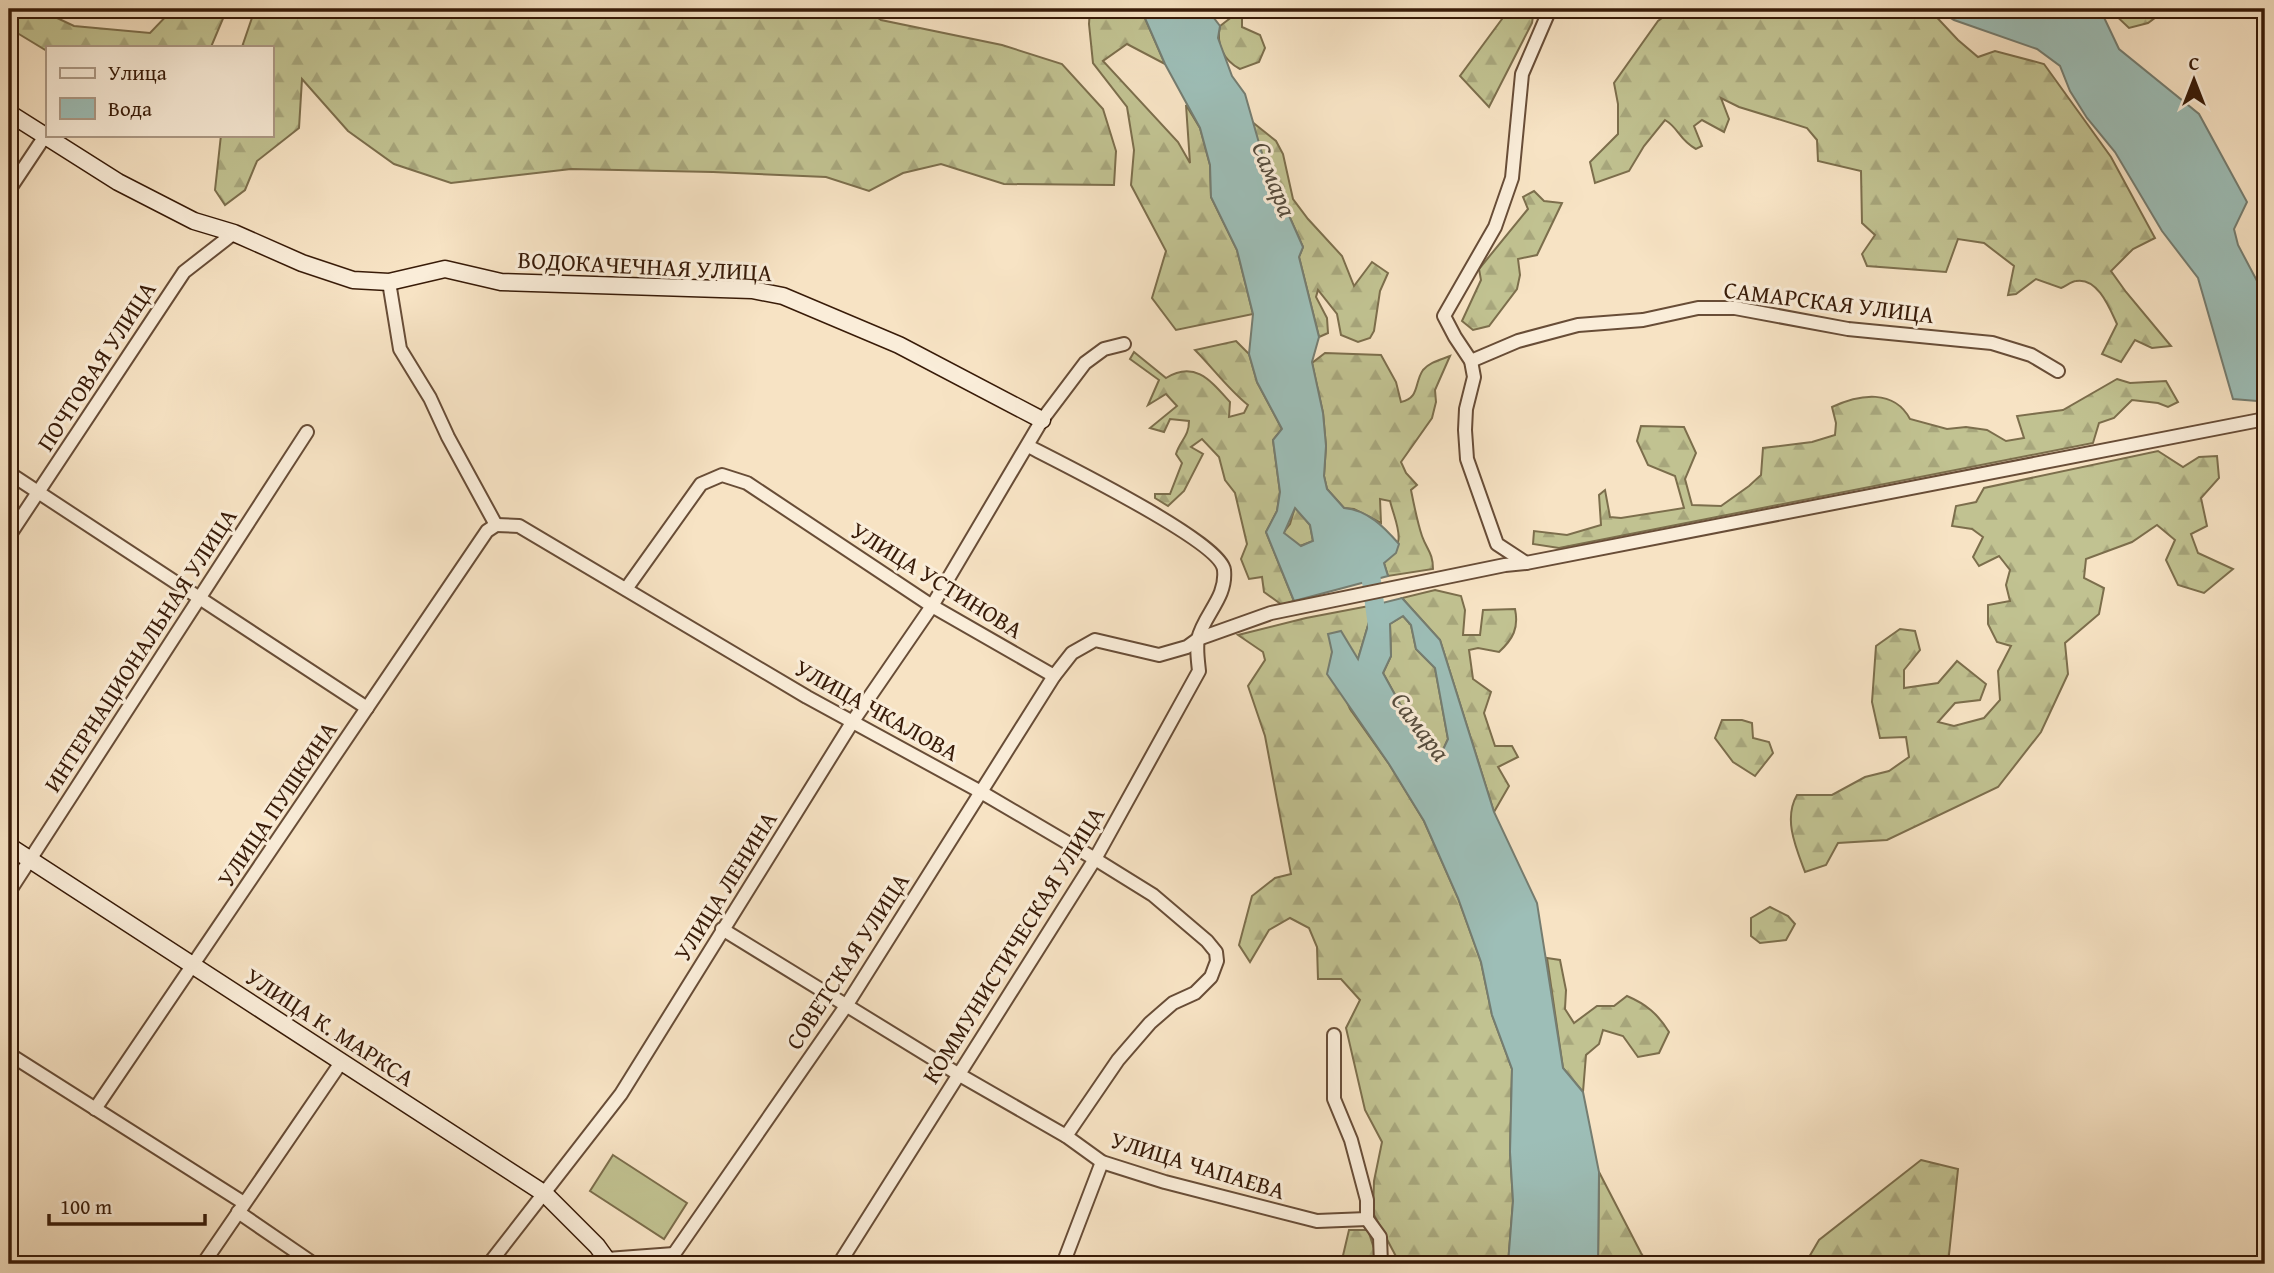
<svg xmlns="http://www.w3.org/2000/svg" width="2274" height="1273" viewBox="0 0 2274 1273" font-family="'Gentium Book Plus',serif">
  <defs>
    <pattern id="forest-firs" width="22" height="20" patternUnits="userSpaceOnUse" patternTransform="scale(1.75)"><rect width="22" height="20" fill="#c1c291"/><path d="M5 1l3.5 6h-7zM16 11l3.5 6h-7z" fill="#a7a67c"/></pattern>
  </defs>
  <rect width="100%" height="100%" fill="#f7e3c4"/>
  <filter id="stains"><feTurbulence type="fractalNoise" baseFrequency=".00286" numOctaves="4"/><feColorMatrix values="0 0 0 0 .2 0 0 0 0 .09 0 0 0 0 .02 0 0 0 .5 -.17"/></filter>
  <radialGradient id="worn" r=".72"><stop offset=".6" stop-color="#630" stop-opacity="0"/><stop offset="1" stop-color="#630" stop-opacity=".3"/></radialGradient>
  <g fill="url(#forest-firs)" stroke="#7c6e4c" stroke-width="2">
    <polygon points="9,9 38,9 74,26 150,33 173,9 227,9 211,47 47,47 47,51 9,28"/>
    <polygon points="255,9 866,9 881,20 1002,45 1062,64 1103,109 1116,151 1114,185 1004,184 941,164 903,173 869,191 826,177 713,172 571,169 451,183 394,164 348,131 302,79 299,128 257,161 245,190 225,205 215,190 221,135 271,135 271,47 242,47"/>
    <polygon points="1090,9 1141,9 1165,64 1127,44 1103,61 1178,142 1190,163 1186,105 1200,128 1210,165 1211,197 1237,250 1253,314 1176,330 1152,298 1166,251 1131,185 1134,150 1127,107 1093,63 1089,24"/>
    <polygon points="1502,9 1534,9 1532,23 1489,107 1460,76 1502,19"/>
    <path d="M 1674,9 L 1929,9 L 1958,40 L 1978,57 L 1995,51 L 2044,64 L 2111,157 L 2155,238 L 2133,249 L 2111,271 L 2126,292 L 2171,346 L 2152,348 L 2135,340 L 2121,362 L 2102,354 L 2117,324 C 2110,309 2098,277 2076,281 C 2072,281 2066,286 2061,288 L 2036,279 L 2016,294 L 2008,295 L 2014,266 L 1984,243 L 1958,239 L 1946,272 L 1867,266 L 1862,254 L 1875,235 L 1862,223 L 1861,171 L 1818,161 L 1817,140 L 1807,128 L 1739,107 L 1721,98 L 1729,119 L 1724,132 L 1702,120 L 1694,126 L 1702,146 L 1696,149 C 1679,140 1679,128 1665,120 L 1644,146 L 1629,171 L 1595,183 L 1590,162 L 1618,134 L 1618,104 L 1614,83 L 1658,21 Z"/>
    <polygon points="2109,9 2167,9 2148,23 2129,28"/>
    <path d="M 1233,16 L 1242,18 L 1242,27 L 1260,35 L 1265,48 L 1259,62 L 1240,69 C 1223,60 1216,44 1220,26 Z"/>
    <polygon points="1251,121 1276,141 1283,154 1293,199 1308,219 1342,256 1354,286 1372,262 1388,273 1380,291 1374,331 1370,338 1358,342 1341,335 1337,314 1318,290 1316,297 1327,318 1328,333 1319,337 1299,257 1303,247 1263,157"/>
    <polygon points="1534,191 1544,201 1562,203 1537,255 1518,259 1520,275 1517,289 1489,326 1473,330 1462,321 1481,280 1479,269 1528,209 1523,197"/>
    <path d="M 1236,341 L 1249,354 L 1257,382 L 1282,429 L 1273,440 L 1280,492 L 1277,511 L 1266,532 L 1294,601 L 1282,605 L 1264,592 L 1262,577 L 1249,579 L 1241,559 L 1247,544 L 1235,493 L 1225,480 L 1219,457 L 1202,439 L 1191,447 L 1203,454 L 1184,491 L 1168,506 L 1155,498 L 1155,494 L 1170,494 L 1182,463 L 1176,454 C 1180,440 1189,437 1189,421 L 1170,419 L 1164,432 L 1150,428 L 1177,406 L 1166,394 L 1148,405 L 1159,380 L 1130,359 L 1134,352 L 1166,378 C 1195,360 1211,381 1230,402 L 1229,417 L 1244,413 L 1248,405 C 1228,389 1213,368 1195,350 Z"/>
    <path d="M 1325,353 L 1381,355 L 1396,382 L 1401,402 C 1420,398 1414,383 1423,370 C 1430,362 1440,360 1450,356 L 1435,390 L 1436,402 L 1432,418 L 1401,462 L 1406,473 L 1417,485 L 1411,490 C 1414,505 1417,521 1422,536 C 1427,550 1433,553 1433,569 L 1388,576 L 1384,563 C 1408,542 1397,528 1390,501 L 1380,499 L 1381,523 L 1354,509 L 1344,508 L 1327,489 L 1324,476 L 1326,446 L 1323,413 L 1312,363 Z"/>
    <path d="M 2117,379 L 2130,383 L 2166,381 L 2178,402 L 2168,407 L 2158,403 L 2132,400 L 2114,418 L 2099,423 L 2093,443 L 1559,548 L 1533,544 L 1534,531 L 1567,535 L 1601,525 L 1599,495 L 1605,490 L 1610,517 L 1621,518 L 1684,508 L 1675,476 L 1648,465 L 1637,441 L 1641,426 L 1684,427 L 1696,453 L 1685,479 L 1692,505 L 1721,506 L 1749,486 L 1761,475 L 1763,448 L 1812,442 L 1835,435 L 1836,423 L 1832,407 C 1860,394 1894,389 1910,419 L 1947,429 L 1966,427 L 1987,430 L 2006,441 L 2024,438 L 2017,416 L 2063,410 Z"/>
    <path d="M 2158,451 L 2183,467 L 2199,457 L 2217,456 L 2219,478 L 2201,498 L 2207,526 L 2191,534 L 2198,553 L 2233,569 L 2204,593 L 2178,585 L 2166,560 L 2175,540 L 2157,525 L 2132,542 L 2086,559 L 2084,578 L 2104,588 L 2099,614 L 2065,643 L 2068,674 L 2041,732 L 1998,787 L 1887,840 L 1838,843 L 1826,865 L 1805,872 C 1796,848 1783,819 1797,795 L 1832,795 L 1865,777 L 1889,771 L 1909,757 L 1906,737 L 1880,738 L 1872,702 L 1876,646 L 1900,629 L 1915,631 L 1920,650 L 1904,670 L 1904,688 L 1938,683 L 1957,661 L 1986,684 L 1980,700 L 1955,703 L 1938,722 L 1954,726 L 1984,718 L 2000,700 L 1998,671 L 2011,646 L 1997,642 L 1988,624 L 1988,605 L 2010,601 L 2006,585 L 2010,570 L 1999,556 L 1979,566 L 1973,557 L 1983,537 L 1972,529 L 1952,526 L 1956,506 L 1976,502 L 1984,488 Z"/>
    <polygon points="1295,507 1310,525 1313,541 1300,546 1283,533 1290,524"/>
    <path d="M 1435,590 L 1461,596 L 1465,610 L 1463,635 L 1480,635 L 1483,610 L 1515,609 C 1519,628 1513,639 1499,652 L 1478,648 L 1469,650 L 1473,679 L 1491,692 L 1484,713 L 1495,746 L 1512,746 L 1518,757 L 1498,767 L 1509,786 L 1494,812 L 1440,640 L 1402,598 Z"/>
    <polygon points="1374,605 1358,659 1332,652 1331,665 1350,709 1389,764 1424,821 1458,898 1481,962 1492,1015 1512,1069 1510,1152 1513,1201 1508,1264 1400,1264 1373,1213 1374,1181 1382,1142 1365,1110 1346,1028 1360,1000 1341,979 1318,979 1317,947 1309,928 1290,918 1269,930 1250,962 1239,945 1252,896 1275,878 1291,874 1265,736 1248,686 1265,660 1263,652 1238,635 1306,618"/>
    <polygon points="1403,616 1411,625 1416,649 1435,668 1448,739 1442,752 1416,733 1383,673 1391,656 1390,624"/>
    <polygon points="1722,720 1742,720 1752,723 1753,738 1769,742 1773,753 1755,776 1733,762 1715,738"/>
    <polygon points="1770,907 1788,916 1795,924 1786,940 1760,943 1751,936 1751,918"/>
    <path d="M 1547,958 L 1560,960 L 1566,990 L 1565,1009 L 1574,1023 L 1597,1006 L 1614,1006 L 1627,996 C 1646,1004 1658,1014 1669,1032 L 1659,1053 L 1638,1057 L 1623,1036 L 1603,1030 L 1599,1044 L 1586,1055 L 1583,1092 L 1563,1068 Z"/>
    <polygon points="1921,1160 1958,1169 1948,1264 1805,1264 1819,1240"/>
    <polygon points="1599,1172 1641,1253 1648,1264 1598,1264"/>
    <polygon points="1349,1230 1368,1230 1379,1264 1341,1264"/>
  </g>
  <polygon fill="#c1c291" stroke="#7c6e4c" stroke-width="2" points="613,1155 687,1203 664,1239 590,1191"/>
  <g fill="#9dbeb7" stroke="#757d71" stroke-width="2" fill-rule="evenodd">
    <path d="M 1141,9 L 1207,9 L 1220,26 L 1218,38 L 1232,76 L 1245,94 L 1263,157 L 1303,247 L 1299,257 L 1319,337 L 1312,362 L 1323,413 L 1326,446 L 1324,476 L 1327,489 L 1344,508 C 1368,510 1384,527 1399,544 L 1396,553 L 1384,563 L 1388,576 L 1294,601 L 1266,532 L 1277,511 L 1280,492 L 1273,440 L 1282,429 L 1257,382 L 1249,354 L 1253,314 L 1237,250 L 1211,197 L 1210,165 L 1200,128 L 1165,64 ZM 1295,508 L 1310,525 L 1313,541 L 1301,546 L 1284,533 Z"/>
    <polygon points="1936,9 2100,9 2119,49 2199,114 2247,202 2234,229 2238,245 2265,296 2265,395 2257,401 2233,399 2198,278 2162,231 2115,152 2087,118 2070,91 2060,66 2037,49 1954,20"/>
    <path d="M 1402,598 L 1440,640 L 1494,812 L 1537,903 L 1563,1068 L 1583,1092 L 1599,1172 L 1598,1264 L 1508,1264 L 1513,1201 L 1510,1152 L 1512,1069 L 1492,1015 L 1481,962 L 1458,898 L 1424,821 L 1389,764 L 1327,674 L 1332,652 L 1328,634 L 1341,631 L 1358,659 L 1374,605 ZM 1403,616 L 1411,625 L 1416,649 L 1435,668 L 1448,739 L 1442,752 L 1416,733 L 1383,673 L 1391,656 L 1390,624 Z"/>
  </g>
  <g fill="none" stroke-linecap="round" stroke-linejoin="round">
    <polyline stroke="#9dbeb7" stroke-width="19" points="1368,555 1378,630"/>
    <defs>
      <g id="street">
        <polyline points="9,190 45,136"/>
        <polyline points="389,282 400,349 430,398 448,437 496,525"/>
        <polyline points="1471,361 1518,341 1578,325 1643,320 1698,308 1735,308 1848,329 1992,343 2031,355 2058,371"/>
        <polyline points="9,473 367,708"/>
        <polyline points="496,525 519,526 807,697 981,792 1095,859 1153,895 1207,941 1216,952 1217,961 1211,977 1195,993 1173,1003 1150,1023 1118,1060 1066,1136"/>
        <polyline points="9,536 184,272 234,233"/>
        <polyline points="1526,563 1497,544 1467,459 1465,430 1466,409 1474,377 1471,361 1455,337 1444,316 1495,227 1512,178 1522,74 1550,9"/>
        <polyline points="626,589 701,484 722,475 747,483 932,606 1054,676"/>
        <polyline points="9,892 307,432"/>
        <polyline points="722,929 958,1074 1066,1136 1102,1162 1165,1182 1317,1221 1367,1219"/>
        <polyline points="1334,1035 1334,1099 1351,1140 1367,1200 1367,1219"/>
        <polyline points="9,1054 244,1203"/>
        <polyline points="95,1109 487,531 496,525"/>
        <polyline points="238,1212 314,1264"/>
        <polyline points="1367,1219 1380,1237 1381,1264"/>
        <polyline points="607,1259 674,1254"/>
        <polyline points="203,1264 342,1061"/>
        <polyline points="489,1264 621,1094 853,721 932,606 1042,420 1085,363 1104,349 1124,344"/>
        <polyline points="667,1264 846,1006 1054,676 1072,653 1095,640 1159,655 1187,647 1198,639 1271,613 1505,565 1526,563 2265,419"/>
        <path d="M 839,1264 L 1095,859 L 1199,671 C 1198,661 1196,648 1198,639 C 1204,614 1227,598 1224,570 C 1221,542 1059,462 1028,446"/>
        <polyline points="1063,1264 1102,1162"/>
      </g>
      <g id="secondary">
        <polyline points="9,113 118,182 194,221 234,233 302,263 353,280 389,282 445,269 501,282 752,290 783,296 899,345 1042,420"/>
        <polyline points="9,846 545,1194 597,1246 610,1264"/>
      </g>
    </defs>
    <use href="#street" stroke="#684d37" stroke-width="16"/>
    <use href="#secondary" stroke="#381b08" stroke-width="19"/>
    <use href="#street" stroke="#faedd9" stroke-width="12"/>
    <use href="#secondary" stroke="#faedd9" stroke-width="16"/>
  </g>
  <g text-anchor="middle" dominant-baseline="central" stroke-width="6" stroke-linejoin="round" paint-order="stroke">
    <g font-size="24" fill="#381b08" stroke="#faedd9">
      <text transform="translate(645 266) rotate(3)">ВОДОКАЧЕЧНАЯ УЛИЦА</text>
      <text transform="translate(1829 302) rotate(7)">САМАРСКАЯ УЛИЦА</text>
      <text transform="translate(96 366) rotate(-57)">ПОЧТОВАЯ УЛИЦА</text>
      <text transform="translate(937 580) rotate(32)">УЛИЦА УСТИНОВА</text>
      <text transform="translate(140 650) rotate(-57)">ИНТЕРНАЦИОНАЛЬНАЯ УЛИЦА</text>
      <text transform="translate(877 710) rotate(29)">УЛИЦА ЧКАЛОВА</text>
      <text transform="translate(277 804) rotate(-56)">УЛИЦА ПУШКИНА</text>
      <text transform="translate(725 886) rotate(-58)">УЛИЦА ЛЕНИНА</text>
      <text transform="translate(1013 945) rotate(-58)">КОММУНИСТИЧЕСКАЯ УЛИЦА</text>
      <text transform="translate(847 961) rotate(-57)">СОВЕТСКАЯ УЛИЦА</text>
      <text transform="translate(330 1027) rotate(33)">УЛИЦА К. МАРКСА</text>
      <text transform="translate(1198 1165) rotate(17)">УЛИЦА ЧАПАЕВА</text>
    </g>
    <g font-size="26" font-style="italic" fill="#564c3d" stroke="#faedd9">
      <text transform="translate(1275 179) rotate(68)">Самара</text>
      <text transform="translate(1421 726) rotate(53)">Самара</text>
    </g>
  </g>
  <rect width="2274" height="1273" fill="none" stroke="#f7e3c4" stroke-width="35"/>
  <rect x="10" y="10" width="2253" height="1252" fill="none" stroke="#381b08" stroke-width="3.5"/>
  <rect x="18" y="18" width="2239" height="1238" fill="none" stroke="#381b08" stroke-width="2"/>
  <rect x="46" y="46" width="228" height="91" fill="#faedd9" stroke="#ac9985" stroke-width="2"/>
  <rect x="60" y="68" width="35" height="10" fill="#faedd9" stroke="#ac9985" stroke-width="2"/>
  <text x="108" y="80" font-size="21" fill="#381b08">Улица</text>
  <rect x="60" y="98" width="35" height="21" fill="#9dbeb7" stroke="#ac9985" stroke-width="2"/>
  <text x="108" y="116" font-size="21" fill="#381b08">Вода</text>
  <g transform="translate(2194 80)" stroke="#faedd9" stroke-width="5" paint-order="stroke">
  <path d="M0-5L12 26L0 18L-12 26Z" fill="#381b08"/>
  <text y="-10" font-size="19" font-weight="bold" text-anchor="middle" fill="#381b08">С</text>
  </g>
  <path d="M49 1214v10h156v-10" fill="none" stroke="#381b08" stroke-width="3.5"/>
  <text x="60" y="1214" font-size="21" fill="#381b08" stroke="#faedd9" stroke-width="5" paint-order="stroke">100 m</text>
  <rect width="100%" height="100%" filter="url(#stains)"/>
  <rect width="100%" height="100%" fill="url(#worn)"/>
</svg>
